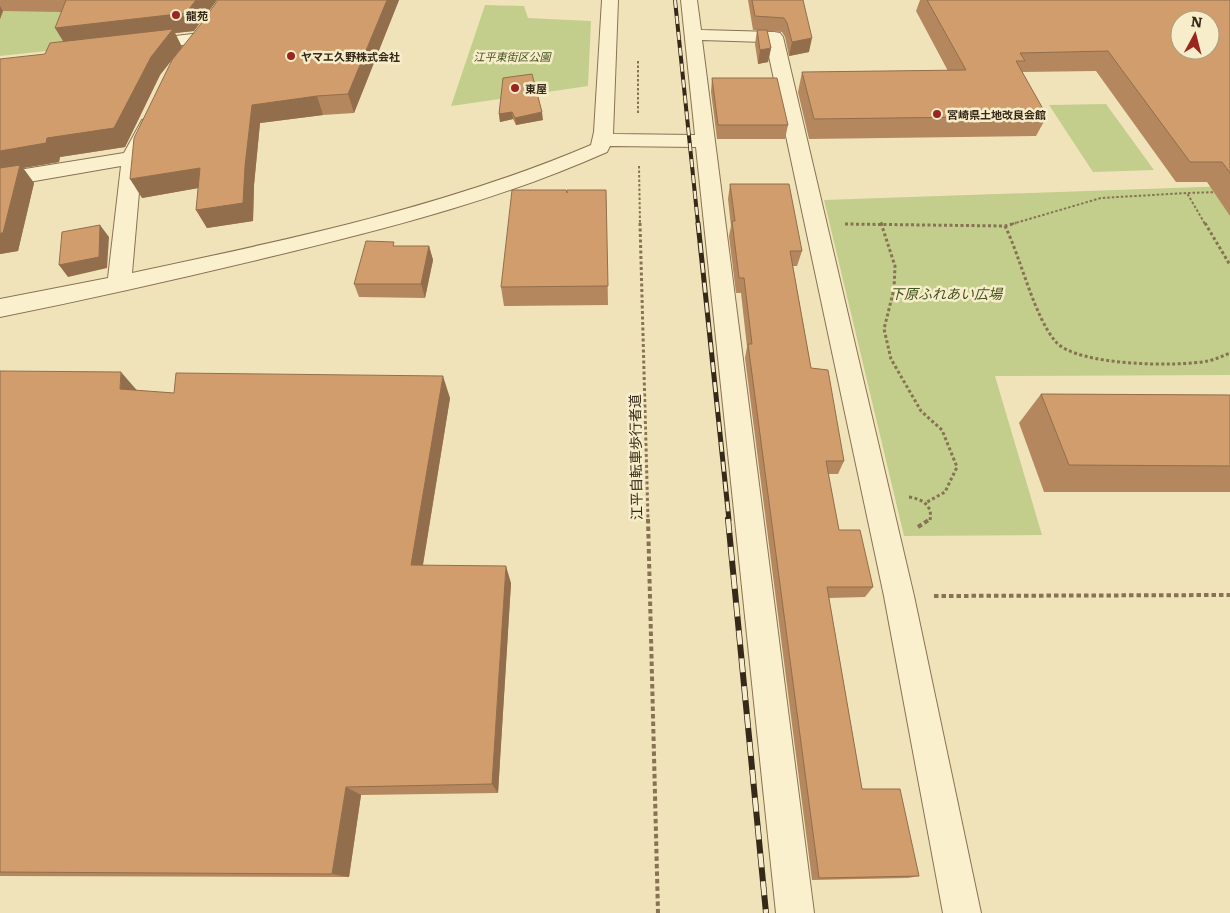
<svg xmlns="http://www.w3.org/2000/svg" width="1230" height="913" viewBox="0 0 1230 913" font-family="Literata,'Noto Sans JP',serif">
  <rect width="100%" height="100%" fill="#f0e3ba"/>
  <g fill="#c3ce8d">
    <polygon points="0,0 94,2 56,50 0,56"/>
    <polygon points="485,5 524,6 528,18 591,21 588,86 451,106"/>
    <polygon points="1106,104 1154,170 1093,172 1049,105"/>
    <polygon points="1230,186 1230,375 995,376 1042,535 904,536 824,200"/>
  </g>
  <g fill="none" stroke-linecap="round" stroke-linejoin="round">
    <defs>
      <g id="street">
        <path d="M 602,0 L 618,0 L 613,134 L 695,135 L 681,0 L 697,0 L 701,30 L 774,32 L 780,33 L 783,37 L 914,596 L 981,913 L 943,913 L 884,596 L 766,42 L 702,40 L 814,913 L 776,913 L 696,147 L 610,146 L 607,152 C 506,197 401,225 294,251 C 196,275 99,297 0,317 L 0,299 L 108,278 L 121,166 L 0,187 L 0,173 L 124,153 L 142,120 L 149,118 L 156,120 L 159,124 L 142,158 L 132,273 C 287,240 445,207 591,145 L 594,132 Z"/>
        <polygon points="201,33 207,34 210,38 207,42 141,50 135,49 132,45 135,41 141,40"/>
      </g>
    </defs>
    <use href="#street" stroke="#887253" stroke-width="2"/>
    <g stroke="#887253" stroke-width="2" stroke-dasharray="2.5 2" stroke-linecap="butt">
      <polyline points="638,61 638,115"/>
      <polyline points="639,166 640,224"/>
      <polyline points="1188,193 1217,192"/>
      <polyline points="881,222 882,224"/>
      <polyline points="1012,224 1101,198 1187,193 1205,224"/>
    </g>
    <g stroke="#887253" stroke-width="3" stroke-dasharray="3 2.5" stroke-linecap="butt">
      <polyline points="640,223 648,520"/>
      <polyline points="881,223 895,266 894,289 884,329 891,359 921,411 942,430 957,467 945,492 927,502"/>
      <polyline points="1205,223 1230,265"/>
      <polyline points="845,224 1005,226 1016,223"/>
      <path d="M 1005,226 C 1021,258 1034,317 1056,342 C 1077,366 1178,367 1208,361 C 1216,359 1223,356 1230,353"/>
      <path d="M 909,497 C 922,499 933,505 930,520"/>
    </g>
    <g stroke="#887253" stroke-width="4" stroke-dasharray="4.5 3" stroke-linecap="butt">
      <polyline points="648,519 658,913"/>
      <polyline points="918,527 930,519"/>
      <polyline points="934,596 1230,595"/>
    </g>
    <use href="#street" fill="#fbf0cd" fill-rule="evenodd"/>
    <defs>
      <polyline id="rail-far2" points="675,0 698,224"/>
      <polyline id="rail-far1" points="698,223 729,520"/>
      <polyline id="rail" points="728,519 766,913"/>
    </defs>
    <use href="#rail-far2" stroke="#362919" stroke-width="4"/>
    <use href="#rail-far1" stroke="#362919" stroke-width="5"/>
    <use href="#rail" stroke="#362919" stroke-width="6"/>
    <use href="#rail-far2" stroke="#f7edca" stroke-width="2.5" stroke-dasharray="8" stroke-linecap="butt"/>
    <use href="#rail-far1" stroke="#f7edca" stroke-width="3" stroke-dasharray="10" stroke-linecap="butt"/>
    <use href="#rail" stroke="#f7edca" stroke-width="4.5" stroke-dasharray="14" stroke-linecap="butt"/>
  </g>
  <g fill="#b4875e">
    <polygon points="0,0 217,0 194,31 175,33 182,47 160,75 125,147 60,157 59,162 23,168 34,183 18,251 0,254 45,54 63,41 61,12 3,11 0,19"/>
    <polygon points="399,0 354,113 323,115 260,123 254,185 253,221 207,228 196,210 198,188 142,198 200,25"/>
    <polygon points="748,0 803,0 809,52 789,56 785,37 782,32 767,31 771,48 768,62 758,64 755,44 757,30 753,30"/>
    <polygon points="920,0 1230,0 1230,216 1207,182 1176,182 1096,71 1022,72 1047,116 1036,136 809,139 798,92 802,72 948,71 916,11"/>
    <polygon points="503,78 543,120 516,125 513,119 500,122 499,114"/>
    <polygon points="712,78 788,125 785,139 717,139 711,92"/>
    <polygon points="730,184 802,251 797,266 793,266 811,368 844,461 838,474 828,474 839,530 873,587 865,597 829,598 862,789 919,876 908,878 812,880 745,358 747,347 741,293 736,293 729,236 731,226 728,199"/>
    <polygon points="606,190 608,305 504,306 501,287 567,193"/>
    <polygon points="396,246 429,246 433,260 425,298 359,297 354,284"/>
    <polygon points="0,371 137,391 174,393 450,398 423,565 511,583 498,793 361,795 349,877 0,876"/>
    <polygon points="1041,394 1230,395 1230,492 1044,492 1019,423"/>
  </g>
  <g fill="#926e4c">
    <polygon points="196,0 217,0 194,31 175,33 182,47 160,75 125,147 60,157 59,162 23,168 34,183 18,251 0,254 0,151 47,138 66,46 55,28"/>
    <polygon points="387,0 399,0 354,113 348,94"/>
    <polygon points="0,6 3,11 0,19"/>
    <polygon points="812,38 809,52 789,56 792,42"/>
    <polygon points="771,48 768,62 758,64 760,50"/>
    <polygon points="317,96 323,115 260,123 254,185 253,221 207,228 196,210 245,166 252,105"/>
    <polygon points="512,112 513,119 500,122 499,114"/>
    <polygon points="542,112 543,120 516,125 515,118"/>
    <polygon points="200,168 210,186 142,198 130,179"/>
    <polygon points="100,225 109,237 107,268 68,277 59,265"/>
    <polygon points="429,246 433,260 425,298 421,284"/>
    <polygon points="121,372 141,395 120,389"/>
    <polygon points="443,376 450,398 420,582 411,565"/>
    <polygon points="506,566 511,583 498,793 492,784"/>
    <polygon points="346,787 361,795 349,877 332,874"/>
  </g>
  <g fill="#d19d6d" stroke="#926e4c" fill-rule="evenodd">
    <polygon points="66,0 196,0 186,13 55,28"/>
    <polygon points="218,0 387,0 348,94 317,96 252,105 245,166 243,203 196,210 200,168 130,179 134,138 172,60 200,25"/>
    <polygon points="752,0 803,0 812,38 792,42 787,23 784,18 755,16"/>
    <path d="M 927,0 L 1230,0 L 1230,173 L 1222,162 L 1190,162 L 1108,51 L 1020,53 L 1025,61 L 1016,61 L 1047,116 L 814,119 L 802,72 L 966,70 ZM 1180,20 L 1210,20 L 1210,50 L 1180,50 Z"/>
    <polygon points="173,29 151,57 114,128 47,138 46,143 0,151 0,59 45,54 50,43"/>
    <polygon points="757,30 767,30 771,48 760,50"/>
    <polygon points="532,74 542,112 515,118 512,112 499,114 503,78"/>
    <polygon points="712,78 777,78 788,125 718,125"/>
    <polygon points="20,165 3,233 0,233 0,168"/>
    <polygon points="730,184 789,184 802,251 790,251 811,368 828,370 844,461 826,461 839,530 860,530 873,587 827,587 862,789 900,789 919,876 819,878 748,344 752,344 744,278 739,278 732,221 735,221"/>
    <polygon points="512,190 566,190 567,193 567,190 606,190 608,286 501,287"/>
    <polygon points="100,225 99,257 59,265 62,232"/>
    <polygon points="366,241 394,242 393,246 429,246 421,284 354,284"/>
    <polygon points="0,371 121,372 120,389 174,393 176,373 443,376 411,565 506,566 492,784 346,787 332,874 0,872"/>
    <polygon points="1041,394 1230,395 1230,466 1069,465"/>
  </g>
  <g fill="#9a261f" stroke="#f7edca" stroke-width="2">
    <circle cx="176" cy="15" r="5"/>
    <circle cx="291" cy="56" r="5"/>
    <circle cx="515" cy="88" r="5"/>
    <circle cx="937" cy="114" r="5"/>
  </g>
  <g text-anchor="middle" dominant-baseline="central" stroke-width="5" stroke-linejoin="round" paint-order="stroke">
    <g font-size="11" font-weight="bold" fill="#362919" stroke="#f7edca" text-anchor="start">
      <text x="186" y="15">龍苑</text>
      <text x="301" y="56">ヤマエ久野株式会社</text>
      <text x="525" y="88">東屋</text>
      <text x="947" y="114">宮崎県土地改良会館</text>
    </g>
    <g font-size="11" font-style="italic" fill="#43531f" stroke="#f7edca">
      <text x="512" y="56">江平東街区公園</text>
    </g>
    <g font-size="14" font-style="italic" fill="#43531f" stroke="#f7edca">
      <text x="946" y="293">下原ふれあい広場</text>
    </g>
    <g font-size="14" fill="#362919" stroke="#f7edca">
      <text transform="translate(635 457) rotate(-91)">江平自転車歩行者道</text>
    </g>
  </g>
  <g transform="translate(1195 35) rotate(7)"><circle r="24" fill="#f7edca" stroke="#aa9f83"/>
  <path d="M0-4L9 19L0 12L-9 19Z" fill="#9a261f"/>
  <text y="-8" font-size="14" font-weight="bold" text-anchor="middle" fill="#362919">N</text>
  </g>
</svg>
